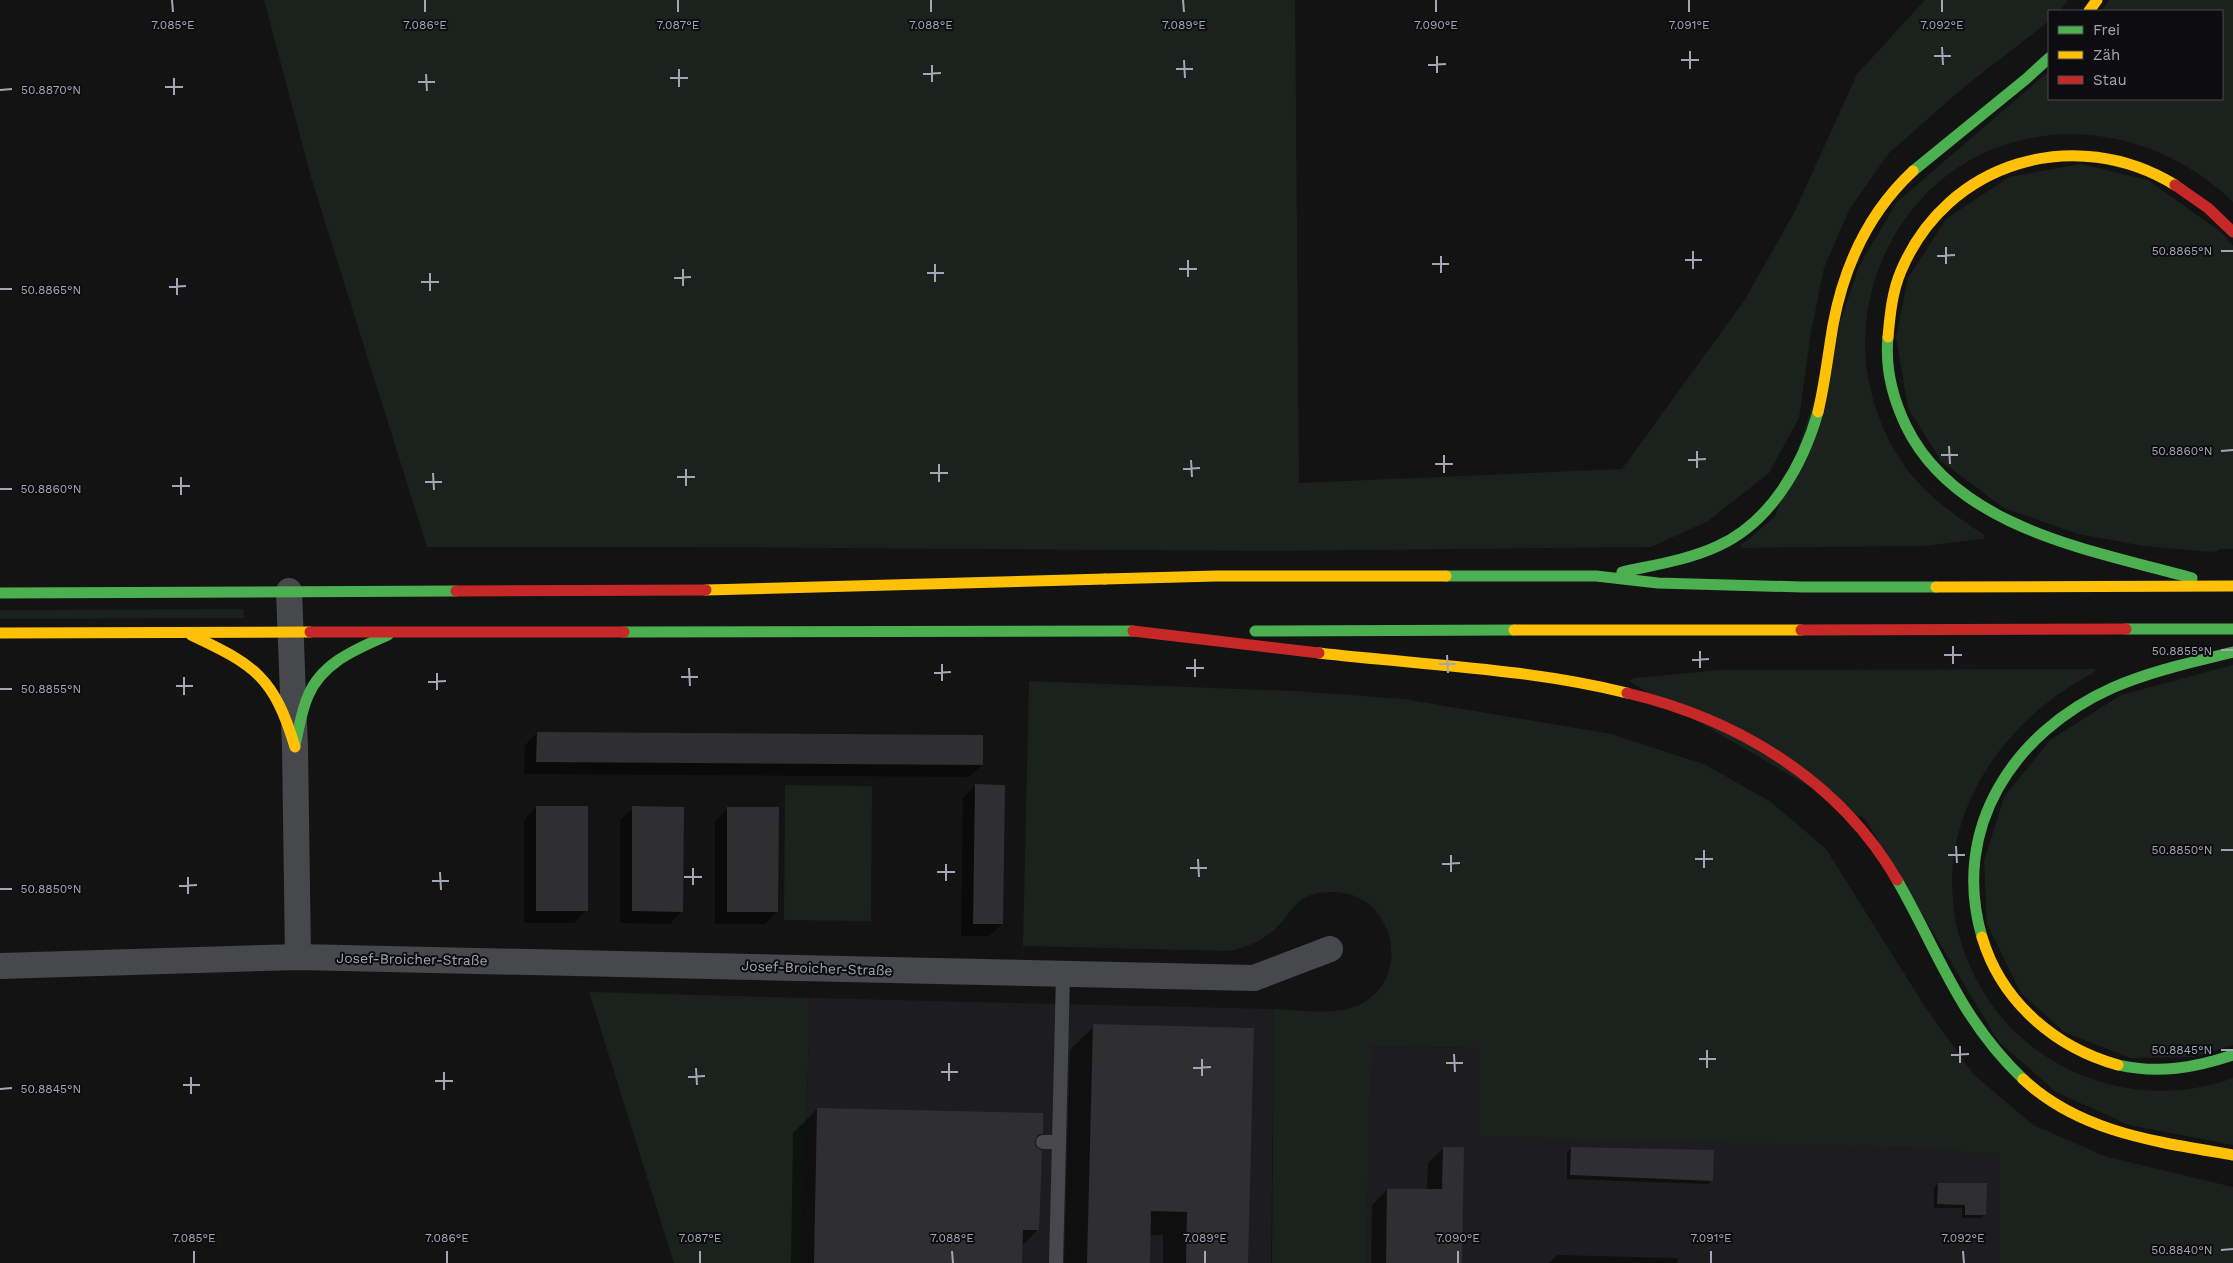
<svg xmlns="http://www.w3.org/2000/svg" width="2233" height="1263" viewBox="0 0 2233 1263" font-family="'Work Sans',sans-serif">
  <rect width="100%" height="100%" fill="#131313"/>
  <g fill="#1d1d1f">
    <polygon points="810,998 1274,1009 1271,1263 802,1263"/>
    <polygon points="1370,1046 1479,1048 1479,1135 1921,1148 2000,1155 1999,1263 1366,1263"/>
  </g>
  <g fill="#1b221d">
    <polygon points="264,0 1295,0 1299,483 1622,469 1744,301 1795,211 1857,74 1925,0 2068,0 2060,11 2049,11 2049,21 1964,87 1889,153 1850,208 1824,268 1811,332 1799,418 1769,473 1708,521 1651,547 1274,551 681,547 427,547 311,177"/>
    <path d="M 2109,0 L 2233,0 L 2233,202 C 2125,97 1947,113 1883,258 C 1867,295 1861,336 1868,376 C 1874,413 1890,449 1914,478 C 1934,501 1959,518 1984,535 L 1984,539 L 1923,546 L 1743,548 L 1741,545 L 1775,517 L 1859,266 L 1897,202 L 2049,71 L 2049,99 L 2222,99 L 2222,11 L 2102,11 Z"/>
    <polygon points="2081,164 2148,180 2221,232 2233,246 2233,549 2218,549 2218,551 2210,552 2144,546 2078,534 2004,508 1941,461 1908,408 1896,337 1908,278 1946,219 2009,177"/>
    <polygon points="243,609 244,618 0,619 0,610"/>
    <polygon points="2233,665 2233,1045 2194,1057 2130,1058 2064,1032 2021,993 1987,924 1984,861 2004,797 2050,740 2121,695"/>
    <path d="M 2095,669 L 2095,672 C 1978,732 1910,865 1981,988 C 2005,1030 2043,1061 2089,1078 C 2136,1095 2186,1095 2233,1078 L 2233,1145 L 2129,1125 L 2056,1092 L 1999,1042 L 1865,819 L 1629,681 L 1634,678 L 1721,670 Z"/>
    <path d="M 1029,681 L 1295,691 L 1404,699 L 1611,734 L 1706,765 L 1771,802 L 1826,849 L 1924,1005 L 1973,1074 L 2033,1125 L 2107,1157 L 2233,1187 L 2233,1263 L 1999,1263 L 1999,1155 L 1921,1148 L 1479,1136 L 1479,1048 L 1371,1046 L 1366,1263 L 1272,1263 L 1274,1009 C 1299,1010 1330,1015 1354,1007 C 1416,984 1396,889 1330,892 C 1294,893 1294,912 1273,931 C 1260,942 1245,948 1228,951 L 1023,946 Z"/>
    <polygon points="785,785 872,786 871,921 784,920"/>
    <polygon points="589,992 810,998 802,1263 674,1263"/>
  </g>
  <g fill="#0007">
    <polygon points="537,733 982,765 969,777 524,774 525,745"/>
    <polygon points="975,786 1002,924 989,936 961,936 963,798"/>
    <polygon points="536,807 586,910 574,923 524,923 524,820"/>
    <polygon points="633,808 682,911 670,924 620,923 620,820"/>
    <polygon points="728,808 777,911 765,924 715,924 715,821"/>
    <polygon points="1094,1026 1247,1263 1163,1263 1163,1235 1149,1235 1149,1263 1064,1263 1070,1050"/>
    <polygon points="817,1109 1041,1133 1033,1141 1038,1229 1021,1247 1021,1263 791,1263 793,1133"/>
    <polygon points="1443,1148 1461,1263 1371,1263 1372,1205 1387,1190 1427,1190 1428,1163"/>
    <polygon points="1571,1148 1712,1180 1708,1184 1567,1179 1567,1152"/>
    <polygon points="1938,1184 1985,1214 1981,1218 1962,1218 1962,1208 1934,1208 1934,1188"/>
    <polygon points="1557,1255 1678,1258 1677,1263 1549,1263"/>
  </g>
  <g fill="#2f2f31">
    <polygon points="537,732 983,735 983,765 536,762"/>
    <polygon points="975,784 1005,785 1003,924 973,924"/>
    <rect x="536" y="806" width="52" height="105"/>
    <polygon points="632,806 684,807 683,912 632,911"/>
    <polygon points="727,807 779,807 778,912 727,912"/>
    <polygon points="1093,1024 1254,1028 1248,1263 1186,1263 1187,1212 1151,1211 1150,1263 1087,1263"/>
    <polygon points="817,1108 1043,1113 1043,1133 1038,1135 1034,1142 1036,1147 1042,1151 1039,1230 1023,1230 1022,1263 814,1263"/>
    <polygon points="1443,1147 1464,1147 1462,1263 1386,1263 1387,1189 1442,1189"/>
    <polygon points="1571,1147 1714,1150 1713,1181 1570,1175"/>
    <polygon points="1938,1183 1987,1183 1986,1215 1965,1215 1965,1205 1937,1204"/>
  </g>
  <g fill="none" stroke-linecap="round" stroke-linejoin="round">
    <g stroke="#47484c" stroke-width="14">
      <polyline points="1043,1142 1059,1142 1063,974"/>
      <polyline points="1056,1263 1059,1142"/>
    </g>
    <g stroke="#47484c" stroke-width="26">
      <polyline points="289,591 295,747 298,957"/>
      <polyline points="0,966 298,957 1254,978 1330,949"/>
    </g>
    <g stroke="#4caf50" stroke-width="11">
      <polyline points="1913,171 2026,79 2049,58"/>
      <path d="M 1888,337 C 1885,367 1893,399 1906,426 C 1956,529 2092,550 2192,578"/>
      <path d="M 1622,572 C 1654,565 1688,560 1718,546 C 1771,522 1803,465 1818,412"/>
      <polyline points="1446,576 1596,576 1658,583 1802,587 1936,587"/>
      <polyline points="0,593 456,591"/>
      <polyline points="2126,629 2233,629"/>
      <polyline points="1255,631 1514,630"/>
      <polyline points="624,632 1133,631"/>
      <path d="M 295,745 C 299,729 301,712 308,696 C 322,662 357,649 388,635"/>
      <path d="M 1897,880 C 1939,953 1959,1018 2023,1079"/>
      <path d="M 1982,937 C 1950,828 2014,732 2112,688 C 2151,671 2193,662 2233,652"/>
      <path d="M 2118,1065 C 2158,1074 2195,1068 2233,1055"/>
    </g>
    <g stroke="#ffc107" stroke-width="11">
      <polyline points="2089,11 2097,0"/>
      <path d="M 1888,337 C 1890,315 1892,292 1901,271 C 1947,161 2076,124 2175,185"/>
      <path d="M 1818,412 C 1825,383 1828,354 1833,325 C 1844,266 1868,213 1913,171"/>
      <polyline points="1105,579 1216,576 1446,576"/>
      <polyline points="1936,587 2233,586"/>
      <polyline points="706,590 1105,579"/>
      <polyline points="1514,630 1801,630"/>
      <polyline points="0,633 310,632"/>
      <path d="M 191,635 C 255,665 274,677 295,747"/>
      <path d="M 1319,653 C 1422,665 1526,668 1627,693"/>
      <path d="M 1982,937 C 2001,1001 2054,1047 2118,1065"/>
      <path d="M 2023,1079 C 2080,1133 2159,1142 2233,1155"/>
    </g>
    <g stroke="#c62828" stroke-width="11">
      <polyline points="2175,185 2208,208 2233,232"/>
      <polyline points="456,591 706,590"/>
      <polyline points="1801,630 2126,629"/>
      <polyline points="1133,631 1319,653"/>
      <polyline points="310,632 624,632"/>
      <path d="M 1627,693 C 1737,719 1839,780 1897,880"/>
    </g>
  </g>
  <path fill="none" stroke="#a2a6b6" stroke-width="2" d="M 172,0 L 173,12M 425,0 L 425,12M 678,0 L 678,12M 931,0 L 931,12M 1183,0 L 1184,12M 1436,0 L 1436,12M 1689,0 L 1689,12M 1942,0 L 1942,12M 1942,47 L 1943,65M 1690,51 L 1690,69M 1437,56 L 1437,73M 1934,56 L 1951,56M 1184,60 L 1185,78M 1681,60 L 1699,60M 932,65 L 932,82M 1428,65 L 1446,64M 679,69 L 679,87M 1176,69 L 1193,69M 426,74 L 427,91M 923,74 L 941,73M 174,78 L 174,95M 670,78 L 688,78M 418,82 L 435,82M 165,87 L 183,87M 0,90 L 12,89M 1946,247 L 1946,264M 1693,251 L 1693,269M 2221,251 L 2233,251M 1441,256 L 1441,273M 1937,256 L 1955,255M 1188,260 L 1188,277M 1685,260 L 1702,260M 935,264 L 935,282M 1432,264 L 1449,264M 683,269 L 683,286M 1179,269 L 1197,269M 430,273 L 430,291M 927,273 L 944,273M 177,278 L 177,295M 674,278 L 691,277M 421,282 L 439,282M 169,287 L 186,286M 0,289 L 12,289M 1949,446 L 1950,464M 1697,451 L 1697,468M 2221,451 L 2233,450M 1444,455 L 1444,473M 1941,455 L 1958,455M 1191,460 L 1192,477M 1688,460 L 1706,459M 939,464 L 939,482M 1435,464 L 1453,464M 686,469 L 686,486M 1183,469 L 1200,468M 433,473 L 434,490M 930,473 L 948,473M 181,477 L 181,495M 677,477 L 695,477M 425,482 L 442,482M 172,486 L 190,486M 0,489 L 12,489M 1953,646 L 1953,664M 2221,650 L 2233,650M 1700,651 L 1700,668M 1447,655 L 1448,673M 1944,655 L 1962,655M 1195,659 L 1195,677M 1692,660 L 1709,659M 942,664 L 942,681M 1439,664 L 1456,664M 689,668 L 690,686M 1186,668 L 1204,668M 437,673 L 437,690M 934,673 L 951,672M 184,677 L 184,695M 681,677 L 698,677M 428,682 L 446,681M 176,686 L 193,686M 0,689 L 12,689M 1956,846 L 1957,863M 1704,850 L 1704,868M 2221,850 L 2233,850M 1451,855 L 1451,872M 1948,855 L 1965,855M 1198,859 L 1199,877M 1695,859 L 1713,859M 946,864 L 946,881M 1442,864 L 1460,863M 693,868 L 693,885M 1190,868 L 1207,868M 440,872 L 441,890M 937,872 L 955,872M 188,877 L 188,894M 684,877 L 702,877M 432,881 L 449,881M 179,886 L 197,885M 0,889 L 12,889M 1960,1046 L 1960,1063M 1707,1050 L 1707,1068M 2221,1050 L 2233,1050M 1454,1054 L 1455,1072M 1951,1055 L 1969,1054M 1202,1059 L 1202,1076M 1699,1059 L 1716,1059M 949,1063 L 949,1081M 1446,1063 L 1463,1063M 696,1068 L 697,1085M 1193,1068 L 1211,1067M 444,1072 L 444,1090M 941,1072 L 958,1072M 191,1077 L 191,1094M 688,1077 L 705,1076M 435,1081 L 453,1081M 183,1085 L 200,1085M 0,1089 L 12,1088M 2221,1250 L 2233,1249M 194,1251 L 194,1263M 447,1251 L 447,1263M 700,1251 L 700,1263M 952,1251 L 953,1263M 1205,1251 L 1205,1263M 1458,1251 L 1458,1263M 1711,1251 L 1711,1263M 1963,1251 L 1964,1263"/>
  <g text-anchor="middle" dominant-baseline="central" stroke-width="4" stroke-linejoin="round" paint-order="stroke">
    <g font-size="14" fill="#a2a6b6" stroke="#0d0d0f">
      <text transform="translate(412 959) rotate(1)">Josef-Broicher-Straße</text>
      <text transform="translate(817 968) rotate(2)">Josef-Broicher-Straße</text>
    </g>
  </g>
  <g font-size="12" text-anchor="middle" fill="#a2a6b6" stroke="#0d0d0f" stroke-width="4" stroke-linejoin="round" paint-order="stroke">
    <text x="173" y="29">7.085°E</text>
    <text x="425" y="29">7.086°E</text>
    <text x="678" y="29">7.087°E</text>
    <text x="931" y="29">7.088°E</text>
    <text x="1184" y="29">7.089°E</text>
    <text x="1436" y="29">7.090°E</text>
    <text x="1689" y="29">7.091°E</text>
    <text x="1942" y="29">7.092°E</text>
    <text x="51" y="94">50.8870°N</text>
    <text x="2182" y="255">50.8865°N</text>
    <text x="51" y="294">50.8865°N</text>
    <text x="2182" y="455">50.8860°N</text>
    <text x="51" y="493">50.8860°N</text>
    <text x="2182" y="655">50.8855°N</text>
    <text x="51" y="693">50.8855°N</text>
    <text x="2182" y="854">50.8850°N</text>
    <text x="51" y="893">50.8850°N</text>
    <text x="2182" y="1054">50.8845°N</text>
    <text x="51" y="1093">50.8845°N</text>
    <text x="194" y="1242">7.085°E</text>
    <text x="447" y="1242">7.086°E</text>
    <text x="700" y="1242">7.087°E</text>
    <text x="952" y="1242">7.088°E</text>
    <text x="1205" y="1242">7.089°E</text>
    <text x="1458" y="1242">7.090°E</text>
    <text x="1711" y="1242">7.091°E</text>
    <text x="1963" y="1242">7.092°E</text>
    <text x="2182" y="1254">50.8840°N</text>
  </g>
  <rect x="2048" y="10" width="175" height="90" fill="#0d0d0f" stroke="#494a52"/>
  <rect x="2058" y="26" width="25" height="8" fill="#4caf50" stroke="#494a52"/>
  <text x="2093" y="35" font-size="15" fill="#a2a6b6">Frei</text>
  <rect x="2058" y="51" width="25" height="8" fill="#ffc107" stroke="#494a52"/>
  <text x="2093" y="60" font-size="15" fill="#a2a6b6">Zäh</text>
  <rect x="2058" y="76" width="25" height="8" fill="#c62828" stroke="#494a52"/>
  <text x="2093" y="85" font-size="15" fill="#a2a6b6">Stau</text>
</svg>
